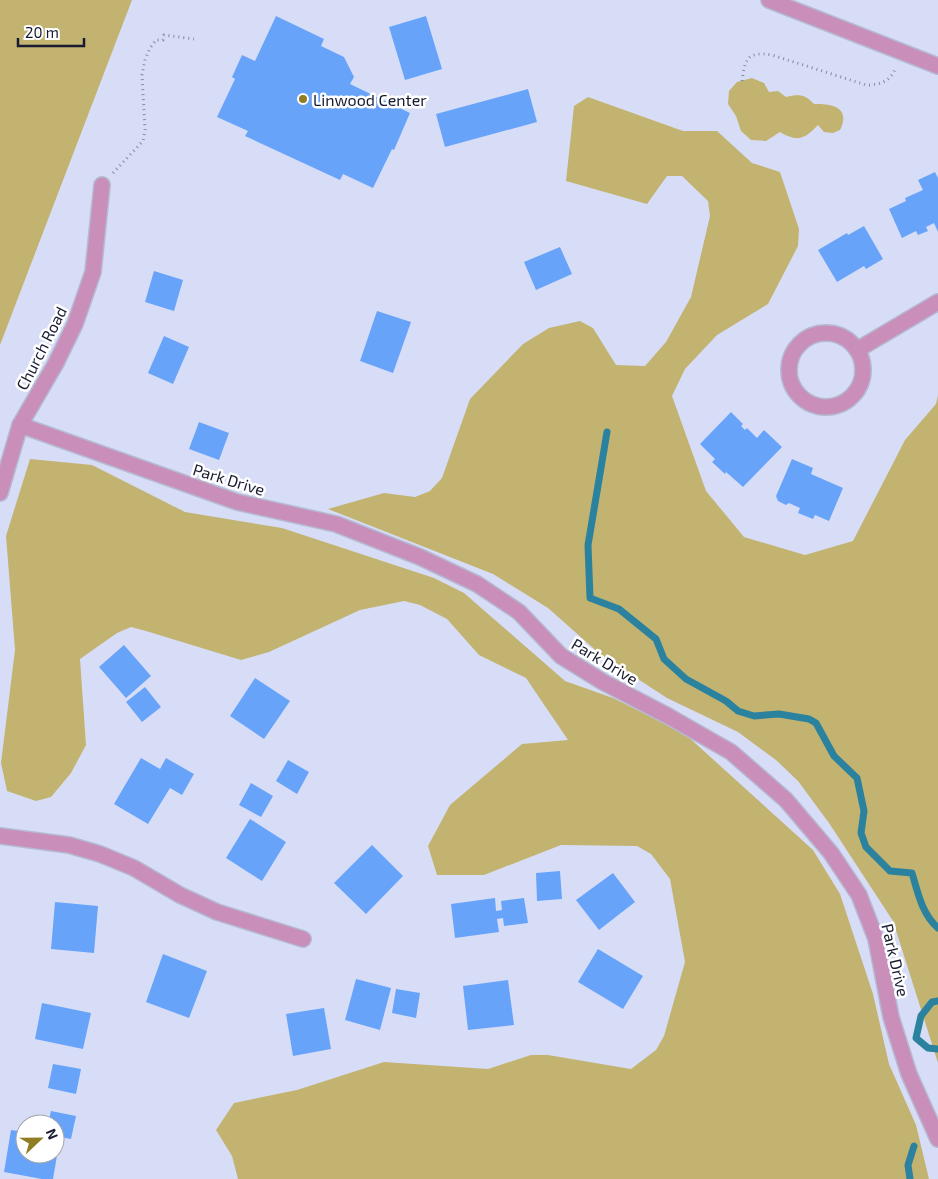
<svg xmlns="http://www.w3.org/2000/svg" width="938" height="1179" viewBox="0 0 938 1179" font-family="'Exo 2',sans-serif">
  <rect width="100%" height="100%" fill="#d8ddf7"/>
  <g fill="#c2b371">
    <polygon points="0,0 132,0 0,345"/>
    <path d="M 752,78 L 764,83 L 769,92 L 778,91 L 786,97 C 799,94 805,94 814,104 C 833,103 851,108 840,130 L 833,133 L 824,132 L 818,125 C 804,140 797,142 780,132 L 766,141 L 751,140 L 741,131 L 736,116 L 728,104 L 729,91 L 737,82 Z"/>
    <polygon points="588,97 683,131 717,131 752,163 780,172 799,229 798,246 768,304 717,335 685,369 672,396 706,491 744,537 805,555 853,541 905,440 936,404 938,395 938,1063 893,921 829,823 798,781 776,760 738,732 667,698 601,655 548,608 493,574 328,509 384,493 415,497 430,491 442,478 470,399 523,344 549,328 580,321 593,328 616,365 645,366 666,342 691,297 710,216 708,201 682,176 667,176 647,204 566,181 574,106"/>
    <polygon points="30,459 92,465 185,512 282,528 434,578 464,593 565,681 613,698 684,733 813,850 840,894 873,994 889,1064 916,1125 929,1179 238,1179 232,1156 216,1130 234,1103 297,1090 384,1062 488,1069 531,1055 548,1055 631,1069 656,1050 664,1036 685,962 670,879 651,854 637,846 561,845 484,875 437,875 428,846 450,805 522,744 568,740 526,678 479,655 447,619 420,605 404,601 360,610 269,652 241,660 146,631 131,627 117,633 80,659 86,745 71,773 51,797 36,801 7,791 1,763 15,650 6,536"/>
  </g>
  <g fill="none" stroke-linecap="round" stroke-linejoin="round">
    <g stroke="#2b829e" stroke-width="7">
      <path d="M 607,432 L 588,545 L 590,598 L 619,609 L 656,639 L 664,659 L 686,679 L 726,701 L 738,711 L 754,716 L 779,714 L 809,719 L 816,723 L 834,756 L 857,778 L 864,811 L 861,833 L 866,847 L 890,871 L 912,873 C 918,893 922,914 938,928"/>
      <polyline points="938,1001 932,1002 921,1016 916,1038 928,1048 938,1049"/>
      <polyline points="910,1179 908,1165 914,1146"/>
    </g>
  </g>
  <g fill="#67a4f9">
    <polygon points="276,16 324,39 321,46 344,57 354,77 350,84 410,113 394,150 392,149 373,188 343,174 340,180 245,136 248,131 217,117 235,79 232,77 242,55 255,61"/>
    <polygon points="426,16 442,69 405,80 389,27"/>
    <polygon points="528,89 537,122 445,147 436,114"/>
    <polygon points="935,172 938,178 938,232 934,223 926,227 928,231 918,235 916,231 902,238 889,209 906,201 905,198 923,190 918,180"/>
    <polygon points="864,226 883,259 866,269 864,266 837,282 818,250 847,233 848,235"/>
    <polygon points="560,247 572,274 536,290 524,262"/>
    <polygon points="154,271 183,280 174,311 145,302"/>
    <polygon points="377,311 411,322 393,373 360,361"/>
    <polygon points="164,336 189,347 173,384 148,373"/>
    <polygon points="731,412 743,424 741,426 745,430 747,428 757,438 764,430 782,447 743,487 726,472 725,474 712,462 715,459 700,444"/>
    <polygon points="199,422 229,433 219,460 189,449"/>
    <polygon points="792,459 813,468 811,474 843,488 829,521 815,515 813,519 798,513 800,508 789,503 786,505 778,501 776,496"/>
    <polygon points="124,645 151,676 126,698 99,667"/>
    <polygon points="255,678 290,701 264,739 230,716"/>
    <polygon points="145,687 161,707 142,722 126,702"/>
    <polygon points="141,758 160,769 166,758 194,774 182,795 170,788 148,824 114,804"/>
    <polygon points="288,760 309,772 297,794 276,781"/>
    <polygon points="251,783 273,796 261,817 239,805"/>
    <polygon points="250,819 286,842 262,881 226,858"/>
    <polygon points="372,845 403,876 366,914 334,883"/>
    <polygon points="560,871 562,899 537,901 536,873"/>
    <polygon points="613,873 635,902 599,930 576,900"/>
    <polygon points="495,898 496,911 502,910 501,901 524,898 528,923 504,926 503,918 497,919 499,932 455,938 451,904"/>
    <polygon points="55,902 98,906 94,953 51,949"/>
    <polygon points="598,949 643,976 623,1009 578,982"/>
    <polygon points="163,954 207,971 189,1018 146,1002"/>
    <polygon points="356,979 391,988 380,1030 345,1020"/>
    <polygon points="508,980 514,1025 468,1030 463,986"/>
    <polygon points="396,989 420,993 416,1018 392,1013"/>
    <polygon points="42,1003 91,1013 83,1049 35,1039"/>
    <polygon points="324,1008 331,1049 293,1056 286,1014"/>
    <polygon points="53,1064 81,1069 76,1094 48,1088"/>
    <polygon points="51,1111 76,1116 71,1139 55,1136 55,1124 48,1124"/>
    <polygon points="11,1130 25,1132 25,1154 55,1154 55,1137 60,1138 53,1179 42,1179 4,1172"/>
  </g>
  <g fill="none" stroke-linecap="round" stroke-linejoin="round">
    <defs>
      <g id="minor">
        <polyline points="769,0 938,66"/>
        <circle cx="826" cy="370" r="37"/>
        <polyline points="857,350 938,302"/>
        <polyline points="20,425 237,502 336,524 420,557 477,584 519,612 561,656 603,682 668,716 731,752 786,800 831,853 859,895 876,939 891,1017 909,1074 938,1139"/>
        <polyline points="0,493 20,425 56,363 75,324 93,272 102,185"/>
        <polyline points="0,836 69,845 100,854 134,868 180,895 217,912 303,939"/>
      </g>
    </defs>
    <use href="#minor" stroke="#b5bad3" stroke-width="18"/>
    <g stroke="#868ba3" stroke-width="3" stroke-dasharray="1 4" stroke-linecap="butt">
      <path d="M 742,81 C 745,59 747,51 772,55 L 866,85 C 879,85 890,82 895,69"/>
      <polyline points="113,173 143,141 145,130 142,75 145,60 150,48 156,40 163,40 164,35 194,39"/>
    </g>
    <use href="#minor" stroke="#c98eb9" stroke-width="15"/>
  </g>
  <circle fill="#907d23" stroke="#fff" stroke-width="2" cx="303" cy="99" r="5"/>
  <g text-anchor="middle" dominant-baseline="central" stroke-width="5" stroke-linejoin="round" paint-order="stroke">
    <g font-size="16" fill="#171a31" stroke="#fff" text-anchor="start">
      <text x="313" y="99">Linwood Center</text>
    </g>
    <g font-size="16" fill="#171a31" stroke="#fff">
      <text transform="translate(41 348) rotate(-63)">Church Road</text>
      <text transform="translate(229 479) rotate(17)">Park Drive</text>
      <text transform="translate(605 661) rotate(31)">Park Drive</text>
      <text transform="translate(896 960) rotate(77)">Park Drive</text>
    </g>
  </g>
  <g transform="translate(40 1139) rotate(68)"><circle r="24" fill="#ffffff" stroke="#a2a3ad"/>
  <path d="M0-4L9 19L0 12L-9 19Z" fill="#907d23"/>
  <text y="-8" font-size="14" font-weight="bold" text-anchor="middle" fill="#171a31">N</text>
  </g>
  <path d="M18 38v8h66v-8" fill="none" stroke="#171a31" stroke-width="2.5"/>
  <text x="25" y="38" font-size="15" fill="#171a31" stroke="#ffffff" stroke-width="4" paint-order="stroke">20 m</text>
</svg>
